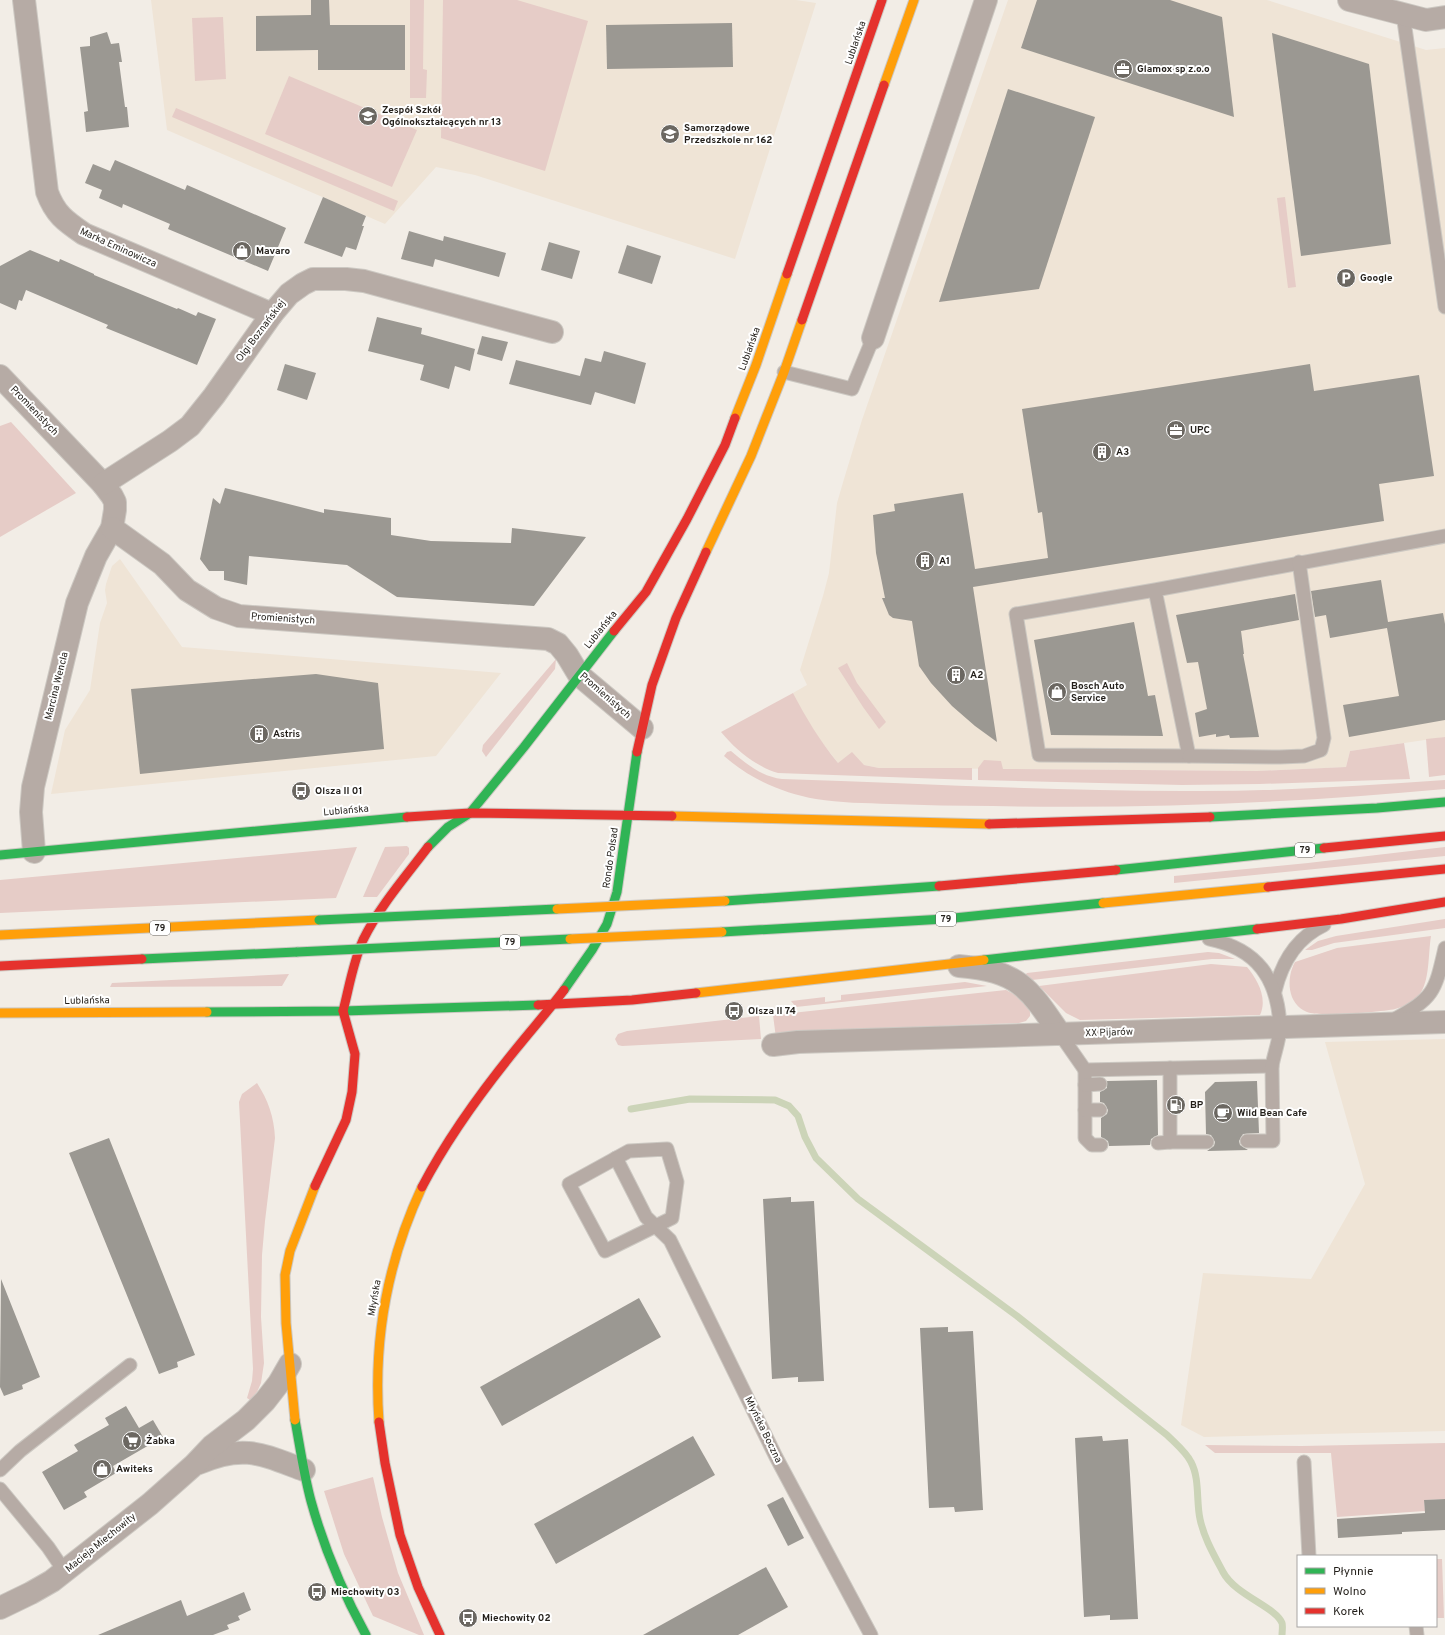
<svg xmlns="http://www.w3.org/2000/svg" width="1445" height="1635" viewBox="0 0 1445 1635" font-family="Overpass,sans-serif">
  <rect width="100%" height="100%" fill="#f2ede6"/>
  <g fill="#efe4d6">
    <polygon points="151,0 796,0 816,3 735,259 475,175 436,167 385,224 167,130"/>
    <polygon points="1008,0 1267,0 1426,50 1445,48 1445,737 1350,751 1346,767 1257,771 879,768 864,765 838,763 821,741 805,718 793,693 807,685 800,670 823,596 829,573 837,503 844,479 862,420"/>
    <polygon points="120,559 182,647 501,673 436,756 51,794 65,730 90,690 100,623 107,603 105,590 106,584 112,566"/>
    <polygon points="1445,1039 1445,1431 1204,1437 1181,1425 1203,1273 1311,1279 1365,1184 1325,1042"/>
  </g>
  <g fill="#e6ccc7">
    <polygon points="410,0 424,0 423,69 427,70 426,98 410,98"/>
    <polygon points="443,0 517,0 588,21 545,171 441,138"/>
    <polygon points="223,17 226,79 195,81 192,18"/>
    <polygon points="289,76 417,130 392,187 265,134"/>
    <polygon points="176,108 398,201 394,211 172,117"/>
    <polygon points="1285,197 1296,287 1288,288 1277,198"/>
    <polygon points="11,422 76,493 0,537 0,426"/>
    <polygon points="556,659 555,669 486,757 482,751 483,745"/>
    <polygon points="847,663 857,683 886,722 879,729 863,707 838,668"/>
    <path d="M 793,693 C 806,718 820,741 838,763 L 852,752 L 864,765 L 879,768 L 972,768 L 972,780 L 778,773 C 755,766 736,750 721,732 Z"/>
    <polygon points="1445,737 1445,775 1429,777 1426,739"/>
    <polygon points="1404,743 1410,779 1259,784 1182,785 978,780 978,768 984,760 1001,761 1003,769 1257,771 1346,767 1350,751"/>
    <path d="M 731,751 C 745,763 762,777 782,779 C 915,783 1048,791 1182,791 C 1270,792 1357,786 1445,780 L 1445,789 C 1295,803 1144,809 993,806 C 958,806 924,805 890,804 C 865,803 840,803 816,799 C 782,793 750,779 724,756 L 727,752 Z"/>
    <polygon points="407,846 409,848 409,854 377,897 363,897 385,847"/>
    <polygon points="357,847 336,898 0,913 0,880"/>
    <polygon points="1445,847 1445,856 1174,883 1174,876 1308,863"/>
    <polygon points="1445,919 1445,928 1334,943 1312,950 1305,950 1318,941 1336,936"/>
    <path d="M 1431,936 C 1428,954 1430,982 1419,995 C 1413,1002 1404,1007 1395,1009 C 1382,1012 1318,1017 1307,1012 C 1287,1004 1286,978 1295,962 L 1337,948 Z"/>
    <polygon points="1208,952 1219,953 1235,959 1212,959 1032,980 1025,975 1027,973"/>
    <path d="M 1211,964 L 1247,967 C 1257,979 1268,998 1260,1015 L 1080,1020 L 1066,1013 L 1039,986 Z"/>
    <polygon points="289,974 282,986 110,987 112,983"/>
    <polygon points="965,982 987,986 796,1007 791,1001 825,997 825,1002 841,1000 841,995"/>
    <path d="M 1006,990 C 1015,995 1032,1003 1030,1016 L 1026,1021 L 1019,1023 L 783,1032 L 783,1037 L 776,1038 L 773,1015 Z"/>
    <polygon points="759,1016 761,1039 622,1046 618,1045 615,1039 618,1034 627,1031"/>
    <path d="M 257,1083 C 268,1100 274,1117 275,1138 L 265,1221 L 262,1255 L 261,1317 L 264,1363 L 261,1383 L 257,1392 L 250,1400 L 247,1398 L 252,1381 L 253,1369 L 239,1102 L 242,1094 Z"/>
    <polygon points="1445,1443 1445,1499 1424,1500 1425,1511 1337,1517 1331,1453 1215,1453 1205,1445 1302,1446"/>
    <polygon points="373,1477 382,1517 398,1573 424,1635 419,1635 373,1616 344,1554 324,1491"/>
    <polygon points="1436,1559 1442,1559 1444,1618 1436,1618"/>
  </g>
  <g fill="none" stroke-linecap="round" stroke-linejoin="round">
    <path stroke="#ccd4b8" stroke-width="7" d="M 631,1109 L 690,1099 L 775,1100 L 789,1106 L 798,1116 L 805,1137 L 816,1158 L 858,1199 L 1017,1316 L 1167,1435 C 1175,1443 1186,1452 1191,1462 C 1200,1479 1196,1501 1200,1519 C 1204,1538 1214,1555 1223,1572 C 1235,1595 1276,1607 1282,1623 C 1283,1626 1282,1632 1282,1635"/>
  </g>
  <g fill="#9b9892">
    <polygon points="311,0 329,0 330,25 405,25 405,70 318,70 318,50 256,51 256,16 311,15"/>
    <polygon points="1037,0 1170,0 1222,17 1234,117 1021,48"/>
    <polygon points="732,23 733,67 607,69 606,25"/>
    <polygon points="107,32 111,44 119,43 122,62 119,62 125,107 127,107 129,127 86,132 84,112 88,111 80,47 90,46 90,37"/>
    <polygon points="1272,33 1369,64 1391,244 1301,256"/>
    <polygon points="1008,89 1095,117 1039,289 939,302"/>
    <polygon points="115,160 185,190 187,185 286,228 268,271 168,229 170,224 123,204 122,208 99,198 102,190 85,183 93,164 110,171"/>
    <polygon points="323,197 366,216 362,226 364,226 356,250 346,247 342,257 304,243"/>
    <polygon points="409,231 443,241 444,236 506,253 499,277 435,259 433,267 401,259"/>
    <polygon points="549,242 580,251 572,279 541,270"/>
    <polygon points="627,245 661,256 652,284 618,273"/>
    <polygon points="30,250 59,262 60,259 94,274 94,275 177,309 178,308 196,316 198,312 216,319 197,365 106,328 108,325 26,290 22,301 19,300 16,310 0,303 0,266"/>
    <polygon points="377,317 422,328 421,334 475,349 470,371 455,366 449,389 420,380 424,365 368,351"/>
    <polygon points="482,336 508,342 502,361 477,354"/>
    <polygon points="604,351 646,363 635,404 595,392 591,405 509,384 516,360 580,376 585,358 601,362"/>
    <polygon points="285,364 316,373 307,400 277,390"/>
    <polygon points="1310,364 1314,391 1419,375 1434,476 1379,484 1384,521 973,587 997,742 975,726 952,706 931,683 919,666 912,621 893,618 889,615 882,598 885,598 876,553 873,515 895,511 894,504 963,493 975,569 1048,558 1042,512 1038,513 1022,409"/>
    <polygon points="225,488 324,513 324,509 391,518 391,535 431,541 511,543 512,528 586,537 534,606 397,597 347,565 249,556 247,585 224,580 224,571 209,571 200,559 213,498 220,504"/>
    <polygon points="1381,580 1388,622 1443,613 1445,624 1445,720 1349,737 1343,705 1399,696 1387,628 1330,638 1326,615 1315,617 1311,591"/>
    <polygon points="1295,594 1299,620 1241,631 1244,654 1243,654 1259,737 1230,738 1229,735 1216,737 1216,734 1199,737 1195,713 1207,709 1198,662 1187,663 1176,615"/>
    <polygon points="1134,622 1148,696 1155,695 1163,736 1051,735 1034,640"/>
    <polygon points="316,674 378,683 384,749 140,774 131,689"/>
    <polygon points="1157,1080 1158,1135 1151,1139 1150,1145 1109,1146 1108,1141 1101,1137 1101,1118 1107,1114 1108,1110 1104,1103 1100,1102 1100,1092 1107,1088 1107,1081"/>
    <polygon points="1257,1081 1259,1133 1243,1134 1239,1141 1240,1145 1248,1150 1207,1151 1214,1146 1215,1142 1211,1135 1206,1134 1205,1092 1215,1082"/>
    <polygon points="109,1138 195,1355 177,1362 178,1367 159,1374 69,1153"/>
    <polygon points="791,1197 791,1202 814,1201 824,1381 798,1382 798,1377 772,1379 763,1199"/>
    <polygon points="1,1279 40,1377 22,1385 23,1389 4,1396 0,1387"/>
    <polygon points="639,1298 661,1337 502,1426 480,1387"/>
    <polygon points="948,1327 948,1332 973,1331 983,1510 955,1512 954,1507 929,1508 920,1328"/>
    <polygon points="126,1406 139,1428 153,1420 163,1437 113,1466 116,1473 84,1492 87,1497 64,1510 42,1472 78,1451 74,1445 109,1425 105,1418"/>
    <polygon points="693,1436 715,1475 556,1564 534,1524"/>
    <polygon points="1102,1436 1103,1441 1128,1439 1138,1619 1110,1620 1110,1615 1084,1617 1075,1438"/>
    <polygon points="783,1497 804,1538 788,1546 767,1505"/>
    <polygon points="1445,1499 1445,1530 1402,1532 1402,1534 1338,1538 1337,1519 1425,1513 1424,1500"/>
    <polygon points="766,1567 788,1607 738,1635 643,1635"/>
    <polygon points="244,1592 251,1610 238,1616 240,1620 227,1625 229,1629 213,1635 98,1635 181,1600 187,1616"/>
  </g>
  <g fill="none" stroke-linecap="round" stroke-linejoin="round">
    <defs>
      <g id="lane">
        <polyline points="1403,14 1445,307"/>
        <polyline points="784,372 852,389 873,338"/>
        <polyline points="1155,590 1189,756 1039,755 1016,614 1155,590 1445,536"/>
        <polyline points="1189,756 1280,757 1304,756 1321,750 1324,738 1299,562"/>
        <path d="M 1275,991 C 1282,962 1296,938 1324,925"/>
        <path d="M 1393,1020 C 1434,998 1435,992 1445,948"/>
        <path d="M 1060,1034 L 1085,1070 L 1272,1066 C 1274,1054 1280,1039 1280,1027 C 1278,978 1257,949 1209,939"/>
        <polyline points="1085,1070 1085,1138 1092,1145 1101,1145"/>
        <polyline points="1085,1085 1100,1084"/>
        <polyline points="1085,1110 1100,1110"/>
        <polyline points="1247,1141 1273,1141 1272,1066"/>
        <polyline points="1170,1142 1207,1142"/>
        <polyline points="1158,1143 1170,1142 1170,1068"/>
        <polygon points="667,1149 677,1182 672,1218 605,1251 569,1184 629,1151"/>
        <polyline points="616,1158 646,1217 670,1240 776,1457 871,1635"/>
        <polyline points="1304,1462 1309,1556"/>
        <polyline points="0,1470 20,1451 130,1365"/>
        <polyline points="0,1489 48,1547 65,1572"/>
        <polyline points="1416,1626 1417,1635"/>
      </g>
      <g id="street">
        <path d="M 24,0 L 47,192 C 55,214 65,221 84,234 L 272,314"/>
        <polyline points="1349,0 1426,20 1445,17"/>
        <polyline points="873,338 986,0"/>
        <polyline points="0,376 103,484 112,496 115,502 115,510 112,528 96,556 77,603 33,787 31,812 34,852"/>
        <polyline points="103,484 170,441 190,426 214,396 272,314 289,294 303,284 313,279 346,279 364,281 552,332"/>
        <polyline points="112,528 162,564 187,590 216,608 239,616 548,639 558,644 567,655 579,675 642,728"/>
        <path d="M 959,966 C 1019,971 1029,988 1060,1034"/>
        <polyline points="773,1045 798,1042 1445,1022"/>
        <path d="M 199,1463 C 244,1444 261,1454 304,1470"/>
        <polyline points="0,1608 31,1593 52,1581 150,1504 194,1465 212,1446 246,1420 265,1401 279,1383 290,1364"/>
      </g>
      <g id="fast">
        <polyline points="1210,817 1377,808 1445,802"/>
        <polyline points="428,847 448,827 470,813 524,747 614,631"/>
        <polyline points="0,855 407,817"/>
        <polyline points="1116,870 1324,848"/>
        <polyline points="725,901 939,886"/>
        <polyline points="722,932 944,919 1103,903"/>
        <polyline points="142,959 297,952"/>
        <polyline points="984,960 1257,929"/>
        <polyline points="564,990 592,950 607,924 617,892 637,752"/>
        <polyline points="207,1012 343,1011 538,1005"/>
        <path d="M 295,1420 C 300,1447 304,1475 311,1501 C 324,1548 343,1593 366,1635"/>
      </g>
      <g id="slow">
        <polyline points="884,85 914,0"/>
        <polyline points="735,418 756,365 787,274"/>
        <polyline points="706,552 751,456 784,372 802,320"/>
        <polyline points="672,816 989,824"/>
        <polyline points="1103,903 1268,887"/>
        <polyline points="0,935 319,920"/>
        <polyline points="696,993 984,960"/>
        <polyline points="0,1013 207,1012"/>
        <polyline points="295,1420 286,1323 285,1275 290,1251 315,1186"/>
        <path d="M 379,1422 C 373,1339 387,1262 422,1187"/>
      </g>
      <g id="jam">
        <polyline points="787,274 882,0"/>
        <polyline points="802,320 884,85"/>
        <polyline points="614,631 646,592 687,519 725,445 735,418"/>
        <polyline points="637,752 652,685 676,618 706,552"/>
        <polyline points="407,817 470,813 672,816"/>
        <polyline points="989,824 1210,817"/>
        <polyline points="1324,848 1445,836"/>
        <polyline points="939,886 1116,870"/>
        <polyline points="1268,887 1445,869"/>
        <polyline points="1257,929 1341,919 1445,902"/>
        <polyline points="0,966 142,959"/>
        <polyline points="538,1005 632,1000 696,993"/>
        <path d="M 343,1011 C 349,988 353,962 363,940 C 379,907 406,876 428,847"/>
        <polyline points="315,1186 346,1120 352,1092 355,1054 343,1011"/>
        <path d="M 422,1187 C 448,1137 481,1092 516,1049 C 532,1029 549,1010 564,990"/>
        <polyline points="379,1422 385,1463 400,1535 418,1587 440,1635"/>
      </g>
    </defs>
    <use href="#lane" stroke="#ccc8c2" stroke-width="15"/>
    <use href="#street" stroke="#ccc8c2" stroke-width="24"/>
    <use href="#fast" stroke="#ccc8c2" stroke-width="11"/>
    <use href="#slow" stroke="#ccc8c2" stroke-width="11"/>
    <use href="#jam" stroke="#ccc8c2" stroke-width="11"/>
    <use href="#lane" stroke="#b6aba5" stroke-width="13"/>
    <use href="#street" stroke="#b6aba5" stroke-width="22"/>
    <use href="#fast" stroke="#30b455" stroke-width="9"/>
    <use href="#slow" stroke="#ff9f0a" stroke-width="9"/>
    <use href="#jam" stroke="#e5322d" stroke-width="9"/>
    <defs>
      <g id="fast-bridge">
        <polyline points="319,920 557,909"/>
        <polyline points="297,952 570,939"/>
      </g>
      <g id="slow-bridge">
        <polyline points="557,909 725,901"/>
        <polyline points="570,939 722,932"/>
      </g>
    </defs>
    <use href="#fast-bridge" stroke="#ccc8c2" stroke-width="11" stroke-linecap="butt"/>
    <use href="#slow-bridge" stroke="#ccc8c2" stroke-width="11" stroke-linecap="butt"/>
    <use href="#fast-bridge" stroke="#30b455" stroke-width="9"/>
    <use href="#slow-bridge" stroke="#ff9f0a" stroke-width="9"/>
  </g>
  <defs>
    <symbol id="office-disc" viewBox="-11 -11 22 22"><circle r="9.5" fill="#6b6761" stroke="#fff"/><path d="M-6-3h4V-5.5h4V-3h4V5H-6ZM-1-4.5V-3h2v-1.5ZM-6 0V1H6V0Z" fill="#fff"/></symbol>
    <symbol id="school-disc" viewBox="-11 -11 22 22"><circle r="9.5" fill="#6b6761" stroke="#fff"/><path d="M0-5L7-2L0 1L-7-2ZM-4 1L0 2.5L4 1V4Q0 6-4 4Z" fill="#fff"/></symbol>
    <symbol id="shop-disc" viewBox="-11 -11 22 22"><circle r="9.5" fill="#6b6761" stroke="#fff"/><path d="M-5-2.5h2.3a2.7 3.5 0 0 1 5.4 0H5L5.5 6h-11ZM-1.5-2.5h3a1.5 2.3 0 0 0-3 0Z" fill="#fff"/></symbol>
    <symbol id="parking-disc" viewBox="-11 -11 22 22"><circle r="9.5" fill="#6b6761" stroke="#fff"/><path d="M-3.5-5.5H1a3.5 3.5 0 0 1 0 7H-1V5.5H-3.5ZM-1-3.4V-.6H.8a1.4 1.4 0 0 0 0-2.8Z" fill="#fff"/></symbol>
    <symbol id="building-disc" viewBox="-11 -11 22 22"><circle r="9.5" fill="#6b6761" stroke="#fff"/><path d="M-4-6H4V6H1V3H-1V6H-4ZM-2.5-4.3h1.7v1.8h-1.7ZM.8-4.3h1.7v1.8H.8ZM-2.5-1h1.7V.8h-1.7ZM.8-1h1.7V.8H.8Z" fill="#fff"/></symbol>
    <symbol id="bus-disc" viewBox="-11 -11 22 22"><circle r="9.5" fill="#6b6761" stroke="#fff"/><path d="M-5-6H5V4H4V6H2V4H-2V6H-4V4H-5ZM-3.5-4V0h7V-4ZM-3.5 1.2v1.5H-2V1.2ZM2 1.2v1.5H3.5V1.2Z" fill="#fff"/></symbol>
    <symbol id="fuel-disc" viewBox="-11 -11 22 22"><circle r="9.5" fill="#6b6761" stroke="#fff"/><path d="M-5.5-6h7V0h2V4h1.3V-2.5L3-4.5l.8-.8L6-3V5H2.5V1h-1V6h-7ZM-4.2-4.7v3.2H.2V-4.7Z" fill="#fff"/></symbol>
    <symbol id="cafe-disc" viewBox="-11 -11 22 22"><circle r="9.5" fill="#6b6761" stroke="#fff"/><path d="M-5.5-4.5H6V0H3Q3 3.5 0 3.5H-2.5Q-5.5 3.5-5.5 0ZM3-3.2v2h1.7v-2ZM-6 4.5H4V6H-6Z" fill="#fff"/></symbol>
    <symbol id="supermarket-disc" viewBox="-11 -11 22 22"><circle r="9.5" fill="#6b6761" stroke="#fff"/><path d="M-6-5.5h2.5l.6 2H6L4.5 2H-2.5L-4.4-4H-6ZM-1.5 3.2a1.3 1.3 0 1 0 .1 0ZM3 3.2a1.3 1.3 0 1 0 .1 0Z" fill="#fff"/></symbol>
  </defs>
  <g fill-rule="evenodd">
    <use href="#office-disc" x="1112" y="58" width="22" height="22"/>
    <use href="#school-disc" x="357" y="105" width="22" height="22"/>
    <use href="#school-disc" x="659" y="123" width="22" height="22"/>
    <use href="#shop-disc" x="231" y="240" width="22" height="22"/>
    <use href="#parking-disc" x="1335" y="267" width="22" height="22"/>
    <use href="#office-disc" x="1165" y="419" width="22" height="22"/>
    <use href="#building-disc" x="1091" y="441" width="22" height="22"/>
    <use href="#building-disc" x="914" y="550" width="22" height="22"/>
    <use href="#building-disc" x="945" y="664" width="22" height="22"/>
    <use href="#shop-disc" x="1046" y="681" width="22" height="22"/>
    <use href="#building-disc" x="248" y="723" width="22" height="22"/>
    <use href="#bus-disc" x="290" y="780" width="22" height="22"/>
    <use href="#bus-disc" x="723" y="1000" width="22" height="22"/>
    <use href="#fuel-disc" x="1165" y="1094" width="22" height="22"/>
    <use href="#cafe-disc" x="1212" y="1102" width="22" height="22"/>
    <use href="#supermarket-disc" x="121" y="1430" width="22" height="22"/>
    <use href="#shop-disc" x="91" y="1458" width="22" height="22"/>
    <use href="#bus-disc" x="306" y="1581" width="22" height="22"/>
    <use href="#bus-disc" x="457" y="1607" width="22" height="22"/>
  </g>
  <g text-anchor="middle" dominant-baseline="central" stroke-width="4" stroke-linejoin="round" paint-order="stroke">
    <g fill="#fff" stroke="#65625f" stroke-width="1">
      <rect x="1295" y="843" width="20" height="14" rx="3"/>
      <rect x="936" y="912" width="20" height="14" rx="3"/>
      <rect x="150" y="921" width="20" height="14" rx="3"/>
      <rect x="500" y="935" width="20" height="14" rx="3"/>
    </g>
    <g font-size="9" font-weight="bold" fill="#231f1a">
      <text x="1305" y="850">79</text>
      <text x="946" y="919">79</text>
      <text x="160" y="928">79</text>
      <text x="510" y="942">79</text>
    </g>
    <g font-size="10" fill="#231f1a" stroke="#fff">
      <text transform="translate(856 43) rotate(-71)">Lublańska</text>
      <text transform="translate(118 248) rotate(24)">Marka Eminowicza</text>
      <text transform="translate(261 331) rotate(-53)">Olgi Boznańskiej</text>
      <text transform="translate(750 349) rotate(-70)">Lublańska</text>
      <text transform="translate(34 411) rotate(46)">Promienistych</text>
      <text transform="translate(283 619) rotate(4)">Promienistych</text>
      <text transform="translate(601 630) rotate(-51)">Lublańska</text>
      <text transform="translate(57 686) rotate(-76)">Marcina Wencla</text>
      <text transform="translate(605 696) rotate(41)">Promienistych</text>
      <text transform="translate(346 811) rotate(-5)">Lublańska</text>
      <text transform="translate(611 858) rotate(-82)">Rondo Polsad</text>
      <text transform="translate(87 1001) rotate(-1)">Lublańska</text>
      <text transform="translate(1109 1033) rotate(-2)">XX Pijarów</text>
      <text transform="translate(375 1298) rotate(-80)">Młyńska</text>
      <text transform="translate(763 1430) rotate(64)">Młyńska Boczna</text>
      <text transform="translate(101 1543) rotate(-39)">Macieja Miechowity</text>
    </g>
    <g font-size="10" font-weight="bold" fill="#231f1a" stroke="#fff" text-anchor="start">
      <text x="1137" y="69">Glamox sp z.o.o</text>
      <text x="382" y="110">Zespół Szkół<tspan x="382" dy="12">Ogólnokształcących nr 13</tspan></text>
      <text x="684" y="128">Samorządowe<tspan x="684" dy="12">Przedszkole nr 162</tspan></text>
      <text x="256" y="251">Mavaro</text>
      <text x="1360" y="278">Google</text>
      <text x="1190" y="430">UPC</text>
      <text x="1116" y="452">A3</text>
      <text x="939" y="561">A1</text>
      <text x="970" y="675">A2</text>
      <text x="1071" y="686">Bosch Auto<tspan x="1071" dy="12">Service</tspan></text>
      <text x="273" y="734">Astris</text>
      <text x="315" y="791">Olsza II 01</text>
      <text x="748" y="1011">Olsza II 74</text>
      <text x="1190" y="1105">BP</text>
      <text x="1237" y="1113">Wild Bean Cafe</text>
      <text x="146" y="1441">Żabka</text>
      <text x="116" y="1469">Awiteks</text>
      <text x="331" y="1592">Miechowity 03</text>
      <text x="482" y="1618">Miechowity 02</text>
    </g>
  </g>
  <rect x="1297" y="1555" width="140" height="72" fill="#ffffff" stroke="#a7a5a3"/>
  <rect x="1305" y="1568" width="20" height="6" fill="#30b455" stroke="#a7a5a3"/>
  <text x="1333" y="1575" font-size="12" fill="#231f1a">Płynnie</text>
  <rect x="1305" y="1588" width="20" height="6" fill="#ff9f0a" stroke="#a7a5a3"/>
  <text x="1333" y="1595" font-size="12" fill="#231f1a">Wolno</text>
  <rect x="1305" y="1608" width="20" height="6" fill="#e5322d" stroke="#a7a5a3"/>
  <text x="1333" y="1615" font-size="12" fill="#231f1a">Korek</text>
</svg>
